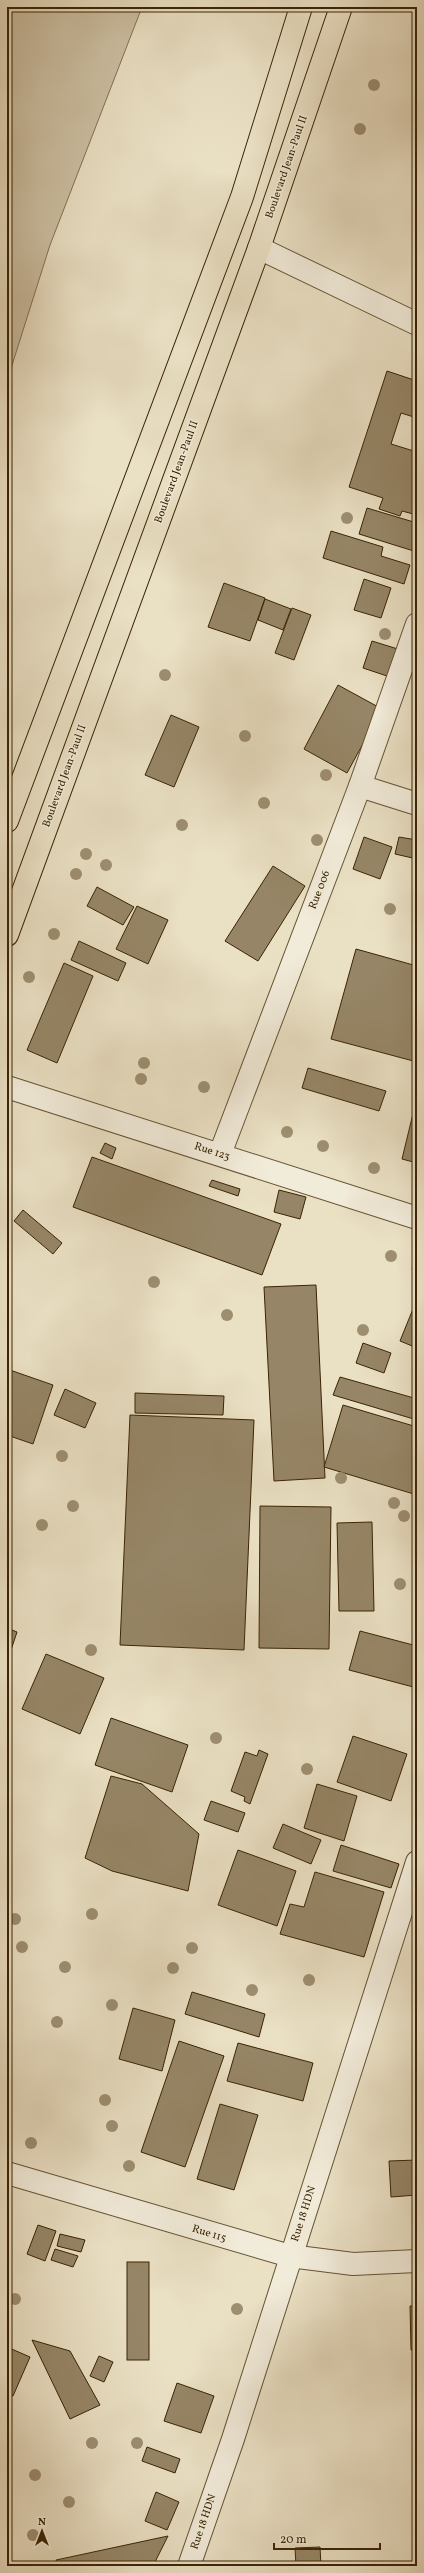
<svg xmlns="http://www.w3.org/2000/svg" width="424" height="2573" viewBox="0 0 424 2573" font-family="Vollkorn,serif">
  <rect width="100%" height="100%" fill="#eae0c4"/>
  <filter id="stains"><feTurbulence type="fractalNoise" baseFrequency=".005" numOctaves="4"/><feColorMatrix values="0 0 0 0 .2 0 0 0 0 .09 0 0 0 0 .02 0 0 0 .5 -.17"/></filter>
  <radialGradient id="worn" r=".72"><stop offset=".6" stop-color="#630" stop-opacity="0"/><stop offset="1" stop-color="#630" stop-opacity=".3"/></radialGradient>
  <polygon fill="#ccc0a3" stroke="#837253" points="7,7 142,7 50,245 7,381"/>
  <g fill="#968667" stroke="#3a2403">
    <polygon points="387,371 417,381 417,418 401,413 391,444 417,452 417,515 402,511 400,516 379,509 383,498 349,487"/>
    <polygon points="367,508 417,523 417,552 359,534"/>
    <polygon points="331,531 383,547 381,556 410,565 404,584 323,558"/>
    <polygon points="364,579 391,588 381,618 354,610"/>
    <polygon points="224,583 265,598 250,641 208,627"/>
    <polygon points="265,599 291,609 283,630 258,620"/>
    <polygon points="292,608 311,615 294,660 275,653"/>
    <polygon points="372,641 401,650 393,678 363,668"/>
    <polygon points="338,685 382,709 347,773 304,749"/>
    <polygon points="171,715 199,727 174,787 145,775"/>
    <polygon points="364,837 392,847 380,879 353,869"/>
    <polygon points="399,837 417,840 417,859 395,854"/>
    <polygon points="273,866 305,886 258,961 225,941"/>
    <polygon points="97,887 134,907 123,925 87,906"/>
    <polygon points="137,906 168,920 148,964 116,949"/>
    <polygon points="79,941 126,963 118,981 71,960"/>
    <polygon points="356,949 417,966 417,1062 331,1039"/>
    <polygon points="64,963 93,976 57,1063 27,1050"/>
    <polygon points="308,1068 386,1091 379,1111 302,1088"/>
    <polygon points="417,1097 417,1163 402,1159"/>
    <polygon points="105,1143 116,1148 112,1159 100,1153"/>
    <polygon points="92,1157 281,1224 262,1275 73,1207"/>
    <polygon points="212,1180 240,1189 238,1196 209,1186"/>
    <polygon points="279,1190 306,1197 300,1219 274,1212"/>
    <polygon points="23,1210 62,1243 53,1254 14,1221"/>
    <polygon points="417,1255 417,1270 412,1269"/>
    <polygon points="316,1285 325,1478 274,1481 264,1287"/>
    <polygon points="417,1299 417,1348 400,1341"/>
    <polygon points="363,1343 391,1353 384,1373 356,1363"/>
    <polygon points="7,1369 53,1385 33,1444 7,1435"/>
    <polygon points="340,1377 414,1398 417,1391 417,1420 333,1395"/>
    <polygon points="65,1389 96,1403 85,1428 54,1415"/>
    <polygon points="135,1393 224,1396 223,1415 135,1413"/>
    <polygon points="343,1405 417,1427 417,1495 324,1467"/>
    <polygon points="130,1415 254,1420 244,1650 120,1645"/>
    <polygon points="260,1506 331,1507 329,1649 259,1648"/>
    <polygon points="372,1522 374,1611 339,1611 337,1523"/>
    <polygon points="7,1628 17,1632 7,1662"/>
    <polygon points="360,1631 417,1646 417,1688 349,1670"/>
    <polygon points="46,1654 104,1678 80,1734 22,1709"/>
    <polygon points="111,1718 188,1745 172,1792 95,1765"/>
    <polygon points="353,1736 407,1754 391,1801 337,1782"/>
    <polygon points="259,1750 268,1754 250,1804 244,1801 245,1797 231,1791 245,1752 257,1756"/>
    <polygon points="111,1776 142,1784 199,1834 188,1891 112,1871 85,1858"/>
    <polygon points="317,1784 357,1796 344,1841 304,1828"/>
    <polygon points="211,1801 245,1813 238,1832 204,1820"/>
    <polygon points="283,1824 321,1840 311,1864 273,1848"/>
    <polygon points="341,1845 399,1864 391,1888 333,1871"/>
    <polygon points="238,1850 296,1871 277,1926 218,1905"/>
    <polygon points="315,1872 384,1892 364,1957 280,1934 290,1904 304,1907"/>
    <polygon points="192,1992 265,2014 259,2037 185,2014"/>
    <polygon points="133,2008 175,2020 162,2071 119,2059"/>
    <polygon points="179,2041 224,2056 185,2167 141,2152"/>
    <polygon points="238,2043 313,2063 303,2101 227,2081"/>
    <polygon points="220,2104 258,2115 234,2190 197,2179"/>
    <polygon points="417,2160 417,2195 391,2197 389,2161"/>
    <polygon points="38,2225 56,2231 45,2261 27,2254"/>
    <polygon points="60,2234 85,2240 81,2252 57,2246"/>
    <polygon points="55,2249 78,2256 73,2267 51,2260"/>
    <rect x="127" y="2262" width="22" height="98"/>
    <polygon points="410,2306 417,2306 417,2350 411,2350"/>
    <polygon points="32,2340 70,2351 100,2405 70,2419"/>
    <polygon points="7,2347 30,2357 13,2396 7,2396"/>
    <polygon points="99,2356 113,2362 104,2382 90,2376"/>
    <polygon points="177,2383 214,2396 201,2433 164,2421"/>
    <polygon points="147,2447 180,2459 175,2473 142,2461"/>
    <polygon points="156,2492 179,2502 167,2530 145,2521"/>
    <polygon points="168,2536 153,2566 58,2566 56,2560"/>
    <polygon points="320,2547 321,2566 296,2566 295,2548"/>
  </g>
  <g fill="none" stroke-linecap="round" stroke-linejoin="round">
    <defs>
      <g id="minor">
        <polyline points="259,248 417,324"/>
        <polyline points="360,786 417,804"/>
        <polyline points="7,1087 417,1218"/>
        <polyline points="220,1154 360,786 417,624"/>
        <polyline points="7,2173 290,2256 353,2264 417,2261"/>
        <polyline points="189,2566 233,2439 417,1862"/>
      </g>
      <g id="major">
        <polyline points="7,821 242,197 301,7"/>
        <polyline points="7,935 259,248 341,7"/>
      </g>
    </defs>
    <use href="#minor" stroke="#665333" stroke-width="24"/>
    <use href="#major" stroke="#3a2403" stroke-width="24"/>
    <use href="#minor" stroke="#f1ebd9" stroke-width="22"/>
    <use href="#major" stroke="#eae0c4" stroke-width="22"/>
  </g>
  <g fill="#9d8e70">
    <circle cx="374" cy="85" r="6"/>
    <circle cx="360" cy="129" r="6"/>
    <circle cx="347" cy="518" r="6"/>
    <circle cx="385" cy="634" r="6"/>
    <circle cx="165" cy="675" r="6"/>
    <circle cx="245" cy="736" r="6"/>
    <circle cx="326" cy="775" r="6"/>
    <circle cx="264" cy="803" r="6"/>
    <circle cx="182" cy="825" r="6"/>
    <circle cx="317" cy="840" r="6"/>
    <circle cx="86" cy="854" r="6"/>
    <circle cx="106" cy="865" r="6"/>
    <circle cx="76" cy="874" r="6"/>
    <circle cx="390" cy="909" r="6"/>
    <circle cx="54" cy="934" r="6"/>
    <circle cx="29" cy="977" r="6"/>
    <circle cx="144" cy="1063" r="6"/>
    <circle cx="141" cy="1079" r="6"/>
    <circle cx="204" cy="1087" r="6"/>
    <circle cx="287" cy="1132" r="6"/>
    <circle cx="323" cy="1146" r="6"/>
    <circle cx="374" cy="1168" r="6"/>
    <circle cx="391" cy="1256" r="6"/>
    <circle cx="154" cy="1282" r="6"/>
    <circle cx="227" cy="1315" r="6"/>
    <circle cx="363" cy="1330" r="6"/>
    <circle cx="62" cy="1456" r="6"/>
    <circle cx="341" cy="1478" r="6"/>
    <circle cx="394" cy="1503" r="6"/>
    <circle cx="73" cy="1506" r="6"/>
    <circle cx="404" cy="1516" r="6"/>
    <circle cx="42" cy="1525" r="6"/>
    <circle cx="400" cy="1584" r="6"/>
    <circle cx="91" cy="1650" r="6"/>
    <circle cx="216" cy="1738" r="6"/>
    <circle cx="307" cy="1769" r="6"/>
    <circle cx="92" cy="1914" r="6"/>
    <circle cx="15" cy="1919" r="6"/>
    <circle cx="22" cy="1947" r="6"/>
    <circle cx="192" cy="1948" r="6"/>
    <circle cx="65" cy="1967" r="6"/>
    <circle cx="173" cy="1968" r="6"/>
    <circle cx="309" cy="1980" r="6"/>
    <circle cx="252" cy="1990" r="6"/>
    <circle cx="112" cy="2005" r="6"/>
    <circle cx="57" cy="2022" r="6"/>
    <circle cx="105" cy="2100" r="6"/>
    <circle cx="112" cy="2126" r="6"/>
    <circle cx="31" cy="2143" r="6"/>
    <circle cx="129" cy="2166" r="6"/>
    <circle cx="15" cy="2299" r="6"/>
    <circle cx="237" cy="2309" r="6"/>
    <circle cx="92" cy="2443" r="6"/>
    <circle cx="137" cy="2443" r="6"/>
    <circle cx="35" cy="2475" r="6"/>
    <circle cx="69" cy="2502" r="6"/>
    <circle cx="33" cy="2535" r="6"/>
  </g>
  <g text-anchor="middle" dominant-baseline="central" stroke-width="3" stroke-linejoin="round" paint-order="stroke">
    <g font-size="11" fill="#3a2403" stroke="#f1ebd9">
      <text transform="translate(287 167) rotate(-71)">Boulevard Jean-Paul II</text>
      <text transform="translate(177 472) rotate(-70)">Boulevard Jean-Paul II</text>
      <text transform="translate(65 776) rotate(-70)">Boulevard Jean-Paul II</text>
      <text transform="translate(320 890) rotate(-69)">Rue 006</text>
      <text transform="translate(212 1152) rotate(18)">Rue 123</text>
      <text transform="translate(304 2214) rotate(-72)">Rue 18 HDN</text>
      <text transform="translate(209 2234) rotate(17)">Rue 115</text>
      <text transform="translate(204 2522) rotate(-71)">Rue 18 HDN</text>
    </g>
  </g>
  <rect width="424" height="2573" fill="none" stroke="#eae0c4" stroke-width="24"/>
  <rect x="8" y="8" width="408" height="2557" fill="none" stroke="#3a2403" stroke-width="2"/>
  <rect x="12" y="12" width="400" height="2549" fill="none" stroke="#3a2403"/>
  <g transform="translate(42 2531)" stroke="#f1ebd9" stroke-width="3" paint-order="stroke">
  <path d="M0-3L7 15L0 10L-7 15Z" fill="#3a2403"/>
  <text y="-6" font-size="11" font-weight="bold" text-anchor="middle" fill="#3a2403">N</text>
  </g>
  <path d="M274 2543v6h106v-6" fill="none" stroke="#3a2403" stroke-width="2"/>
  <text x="280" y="2543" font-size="12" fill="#3a2403" stroke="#f1ebd9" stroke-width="3" paint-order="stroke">20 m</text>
  <rect width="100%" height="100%" filter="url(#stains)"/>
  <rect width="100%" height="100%" fill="url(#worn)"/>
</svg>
